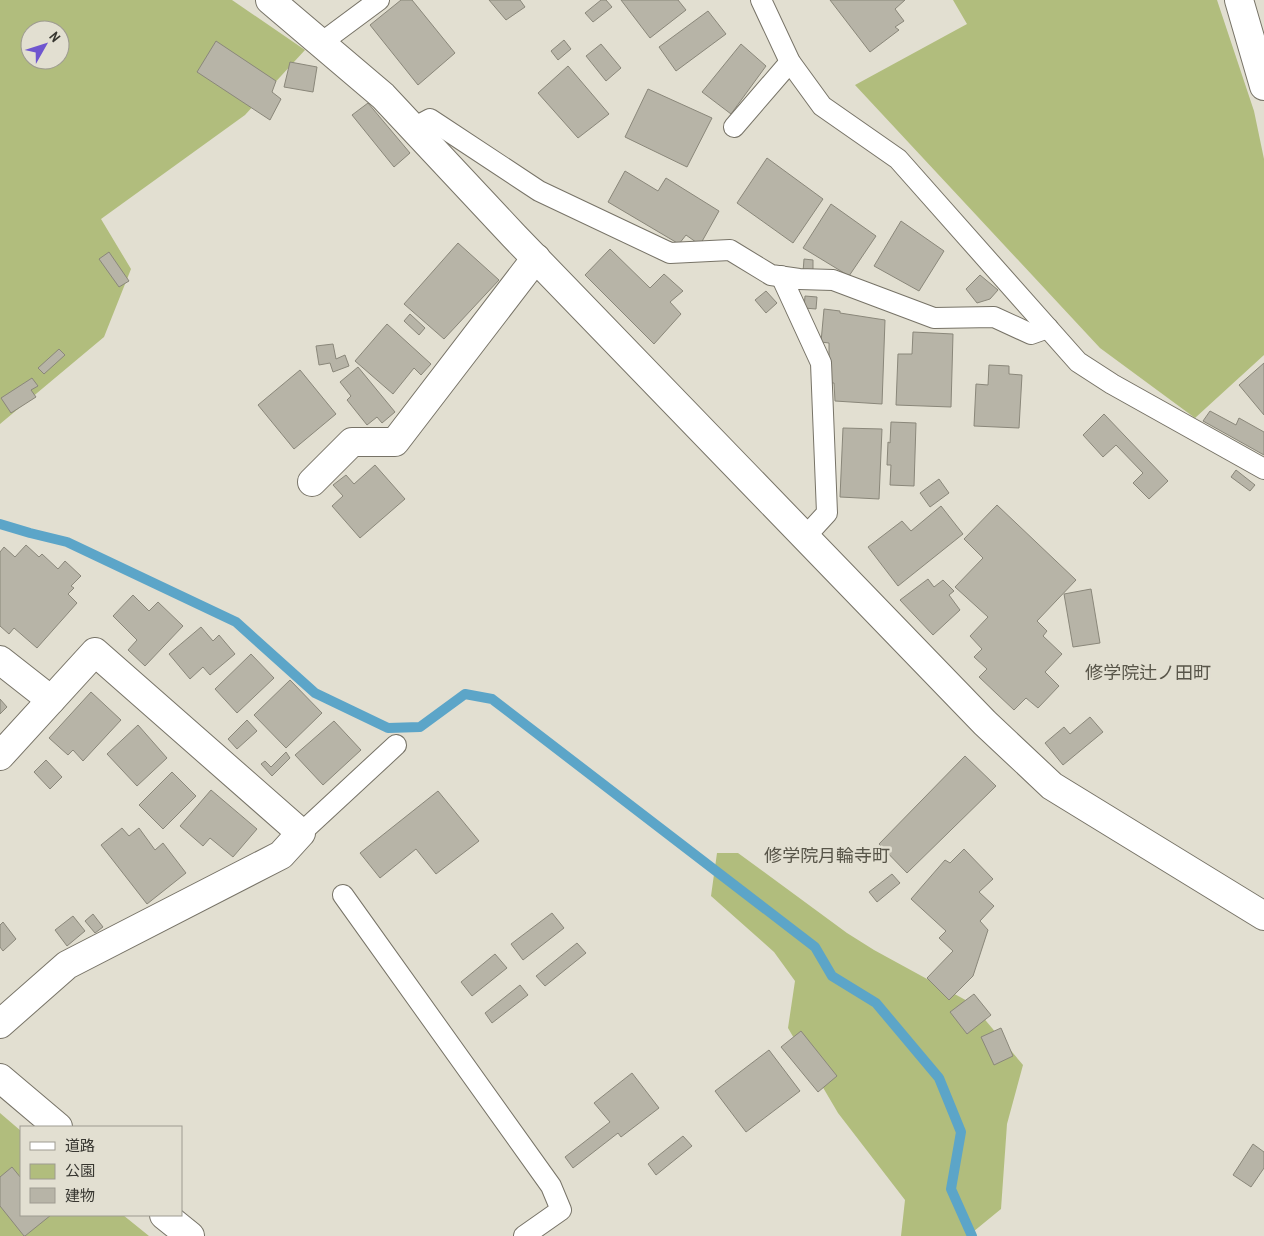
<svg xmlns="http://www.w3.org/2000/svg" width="1264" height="1236" viewBox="0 0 1264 1236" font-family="'Archivo Narrow','Noto Sans JP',sans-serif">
  <rect width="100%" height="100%" fill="#e2dfd1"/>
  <g fill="#b1bd7d" fill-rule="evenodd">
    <path d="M 0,0 L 232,0 L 305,50 L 245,115 L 101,219 L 131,269 L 104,337 L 0,424 ZM 30,30 L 60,30 L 60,60 L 30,60 Z"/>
    <polygon points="953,0 1217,0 1254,111 1264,159 1264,355 1195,418 1100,348 855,85 967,24"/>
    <polygon points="717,853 738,853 847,933 874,950 971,1003 1023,1065 1007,1124 1001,1209 968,1236 901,1236 905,1200 838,1113 788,1028 795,981 774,952 711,896"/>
    <polygon points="0,1113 21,1131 21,1215 123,1215 149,1236 0,1236"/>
  </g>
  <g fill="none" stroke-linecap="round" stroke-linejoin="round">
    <polyline stroke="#5ca5c8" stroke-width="10" points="0,524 30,533 67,542 236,622 315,693 388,728 420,727 465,694 492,699 815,947 832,976 876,1003 939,1078 961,1132 951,1189 972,1236"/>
  </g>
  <g fill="#b7b4a7" stroke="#8a877a">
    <polygon points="401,0 412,0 455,53 418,85 370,25"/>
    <polygon points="489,0 520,0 525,7 506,20"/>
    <polygon points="601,0 606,0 612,7 593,22 585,13"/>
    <polygon points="621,0 678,0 686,10 650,38"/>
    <polygon points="830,0 905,0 895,9 904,21 895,27 899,30 870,52"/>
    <polygon points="708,11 726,34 676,71 659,47"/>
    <polygon points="564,40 571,49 558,60 551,51"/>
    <polygon points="216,41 276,81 272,92 281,99 270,120 197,72"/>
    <polygon points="601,44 621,68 606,81 586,56"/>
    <polygon points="741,44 766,66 731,114 702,92"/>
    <polygon points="290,62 317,67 313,92 284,87"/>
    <polygon points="568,66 609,114 578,138 538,93"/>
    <polygon points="648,89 712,118 687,167 625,137"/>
    <polygon points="368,103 410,153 394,167 352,115"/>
    <polygon points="767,158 823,199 793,243 737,203"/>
    <polygon points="625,171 658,191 666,178 719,211 700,245 686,235 679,244 608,202"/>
    <polygon points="831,204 876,236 849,276 803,248"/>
    <polygon points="901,221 944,251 919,291 874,266"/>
    <polygon points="458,243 499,280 444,339 404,304"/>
    <polygon points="610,249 650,288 664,274 683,291 670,302 681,314 654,344 585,275"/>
    <polygon points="109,252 129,281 119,287 99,259"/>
    <polygon points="804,259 813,260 813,272 803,272"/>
    <polygon points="980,275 998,290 990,299 977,303 966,289"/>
    <polygon points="766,291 777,303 766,313 755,300"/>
    <polygon points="805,296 817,297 816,309 804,308"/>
    <polygon points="824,309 840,311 840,313 885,320 882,404 835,401 834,383 829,383 829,343 821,342"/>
    <polygon points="410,314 425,328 419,335 404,321"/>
    <polygon points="387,324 431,364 421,375 414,368 393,394 355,361"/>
    <polygon points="913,332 953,334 951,407 896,405 898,354 912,354"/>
    <polygon points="333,344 336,359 345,355 349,366 333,372 330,363 319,365 316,346"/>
    <polygon points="59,349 65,355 44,374 38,368"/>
    <polygon points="1264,363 1264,415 1239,385"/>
    <polygon points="989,365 1009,366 1009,374 1022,375 1019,428 974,426 976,384 988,385"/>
    <polygon points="358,367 395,412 382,423 377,417 367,425 347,400 351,396 340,382"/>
    <polygon points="300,370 336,414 294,449 258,405"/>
    <polygon points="32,378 38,386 31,390 36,397 11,413 1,398"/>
    <polygon points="1210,411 1236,425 1239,418 1264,432 1264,455 1203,421"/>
    <polygon points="1104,414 1168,481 1149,499 1133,483 1143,473 1116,445 1103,457 1083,435"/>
    <polygon points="891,422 916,423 914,486 890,485 891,465 887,465 888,442 890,443"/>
    <polygon points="843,428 882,429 879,499 840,497"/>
    <polygon points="375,465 405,499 360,538 332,506 343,496 333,485 346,475 354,484"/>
    <polygon points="1236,470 1255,485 1250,491 1231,477"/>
    <polygon points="939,479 949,493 930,507 920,493"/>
    <polygon points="997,505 1076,580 1037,621 1047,631 1043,636 1062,654 1045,672 1059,686 1038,708 1026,698 1014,710 979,677 987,669 974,657 982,649 970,636 988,617 955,587 983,558 964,539"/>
    <polygon points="941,506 963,534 898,586 868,547 902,521 911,531"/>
    <polygon points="26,545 39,557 42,554 58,569 65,561 81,576 71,586 74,588 68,594 77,603 37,648 14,628 9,634 0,626 0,552 4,547 15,557"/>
    <polygon points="928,579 934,587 943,580 954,591 949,595 960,610 933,635 900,600"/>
    <polygon points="1091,589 1100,643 1073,647 1064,594"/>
    <polygon points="133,595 149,611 158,602 183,626 145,666 128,650 137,640 113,616"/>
    <polygon points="201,627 213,641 219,635 235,654 210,675 203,667 190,679 169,654"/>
    <polygon points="251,654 274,678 237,713 215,689"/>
    <polygon points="290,680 322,713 286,748 254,715"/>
    <polygon points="91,692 121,720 83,761 73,750 68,755 49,738"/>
    <polygon points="0,699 7,707 0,714"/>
    <polygon points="1090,717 1103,732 1063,765 1045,743 1064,727 1070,734"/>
    <polygon points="247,720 257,731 237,749 228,739"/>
    <polygon points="334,721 361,750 323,785 295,755"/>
    <polygon points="138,725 167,758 137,786 107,754"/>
    <polygon points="286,752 290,758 272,776 261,764 265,761 271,767"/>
    <polygon points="965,756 996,786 907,873 879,844"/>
    <polygon points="46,760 62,777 50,789 34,772"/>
    <polygon points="172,772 196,796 163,829 139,805"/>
    <polygon points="211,790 257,829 233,857 210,838 203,846 180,826"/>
    <polygon points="438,791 479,841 436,874 416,849 380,878 360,853"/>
    <polygon points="122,828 129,836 139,828 155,850 163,843 186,873 147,904 101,845"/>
    <polygon points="964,849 993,879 979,892 994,906 980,921 988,930 973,976 949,1000 927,978 953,951 939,938 946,931 911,899 945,860 950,863"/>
    <polygon points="892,874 900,883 877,902 869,892"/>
    <polygon points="552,913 564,928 523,960 511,944"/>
    <polygon points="93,914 103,927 95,933 85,921"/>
    <polygon points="73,916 85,931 67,946 55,930"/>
    <polygon points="3,922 16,939 3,951 0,947 0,925"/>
    <polygon points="577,943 586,953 545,986 536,976"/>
    <polygon points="495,954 507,968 472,996 461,982"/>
    <polygon points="520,985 528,995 492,1023 485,1013"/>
    <polygon points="974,994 991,1015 967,1034 950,1012"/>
    <polygon points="1001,1028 1013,1056 994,1065 981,1037"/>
    <polygon points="801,1031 837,1076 818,1092 781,1047"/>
    <polygon points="769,1050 800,1091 746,1132 715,1091"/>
    <polygon points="632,1073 659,1108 621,1137 618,1133 573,1168 565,1157 610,1122 594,1103"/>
    <polygon points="683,1136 692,1146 656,1175 648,1164"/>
    <polygon points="1253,1144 1264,1152 1264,1168 1251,1187 1233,1175"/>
    <polygon points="12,1167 21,1178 21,1215 51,1215 25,1236 24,1236 0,1206 0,1177"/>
  </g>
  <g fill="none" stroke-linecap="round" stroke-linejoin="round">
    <defs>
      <g id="service">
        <polyline points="761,0 790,62 822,106 898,159 1078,362 1112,384 1264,469"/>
        <polyline points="321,43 379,0"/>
        <polyline points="734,127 790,62"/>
        <polyline points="413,128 430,119 539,191 670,253 730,250 771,275 799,279 833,280 934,318 994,317 1031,334 1048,328"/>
        <polyline points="781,276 821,363 827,513 805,537"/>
        <polyline points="301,833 396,745"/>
        <polyline points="343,895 551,1186 561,1210 524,1236"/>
      </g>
      <g id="minor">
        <polyline points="270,0 383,96 514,236 985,723 1052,786 1264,916"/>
        <polyline points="1239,0 1264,86"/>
        <polyline points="312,482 352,442 395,442 536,258"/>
        <polyline points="0,660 51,700"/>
        <polyline points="0,756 95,652 301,833 281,855 67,965 0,1024"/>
        <polyline points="0,1078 58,1127"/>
        <polyline points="164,1215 190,1236"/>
      </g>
    </defs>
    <use href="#service" stroke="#777367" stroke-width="22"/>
    <use href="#minor" stroke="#777367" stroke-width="30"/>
    <use href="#service" stroke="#fff" stroke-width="20"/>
    <use href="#minor" stroke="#fff" stroke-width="28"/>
  </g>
  <g text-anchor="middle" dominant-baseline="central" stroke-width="5" stroke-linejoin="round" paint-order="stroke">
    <g font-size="18" fill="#585549" stroke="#e2dfd1">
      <text x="1148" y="672">修学院辻ノ田町</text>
      <text x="827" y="855">修学院月輪寺町</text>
    </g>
  </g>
  <rect x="20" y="1126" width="162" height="90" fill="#e2dfd1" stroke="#9e9b91"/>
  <rect x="30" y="1142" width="25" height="8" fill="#ffffff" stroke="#9e9b91"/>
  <text x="65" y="1151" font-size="15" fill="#373630">道路</text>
  <rect x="30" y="1164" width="25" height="15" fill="#b1bd7d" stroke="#9e9b91"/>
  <text x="65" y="1176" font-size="15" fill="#373630">公園</text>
  <rect x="30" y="1188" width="25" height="15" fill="#b7b4a7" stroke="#9e9b91"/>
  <text x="65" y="1201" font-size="15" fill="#373630">建物</text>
  <g transform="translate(45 45) rotate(51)"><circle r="24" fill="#e2dfd1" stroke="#9e9b91"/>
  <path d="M0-4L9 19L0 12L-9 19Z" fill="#6f56cf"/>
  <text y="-8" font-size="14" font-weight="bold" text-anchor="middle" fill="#373630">N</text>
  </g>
</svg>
